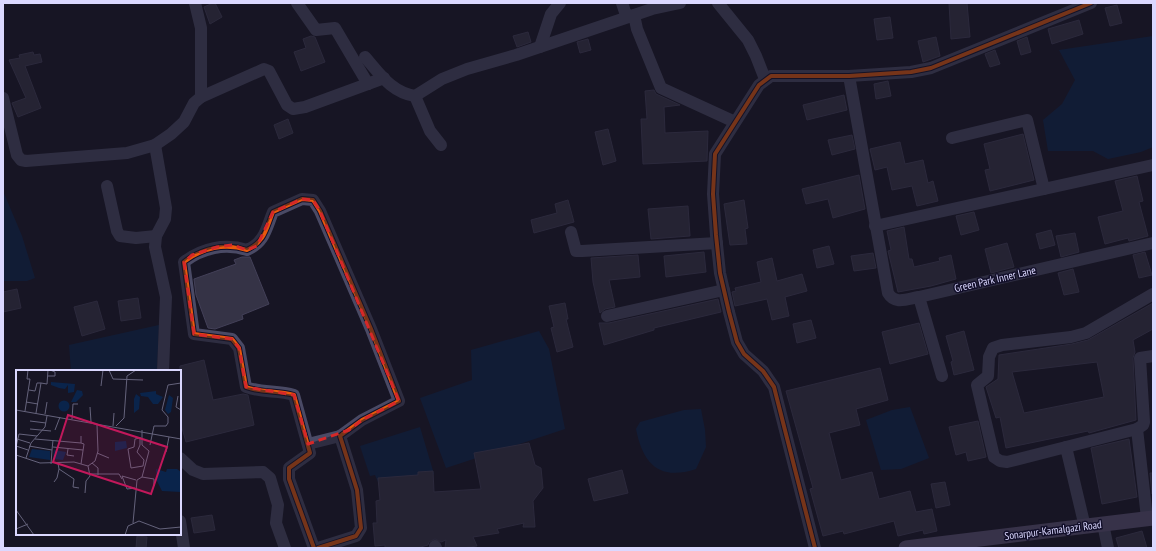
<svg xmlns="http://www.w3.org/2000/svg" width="1156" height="551" viewBox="0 0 1156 551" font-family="'PT Sans Narrow',sans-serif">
  <rect width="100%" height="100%" fill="#171524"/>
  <g fill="#0a244b">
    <polygon points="1153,36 1153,147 1141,152 1108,159 1093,151 1048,151 1043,120 1062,104 1075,80 1059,50"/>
    <polygon points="3,191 22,236 35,278 27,281 3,281"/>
    <polygon points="159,325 157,371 71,371 69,345"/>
    <polygon points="539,331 549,349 565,429 446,468 420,398 472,380 471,350"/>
    <polygon points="910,407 929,458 901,469 881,470 866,420 892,410"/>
    <path d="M 701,409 L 705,430 L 706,447 L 696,469 C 659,481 643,464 636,429 L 640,422 L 684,410 Z"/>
    <polygon points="420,427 434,474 382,491 375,475 370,476 360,446"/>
  </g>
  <g fill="#353346" stroke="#434058" fill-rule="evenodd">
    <polygon points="213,3 215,3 222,17 210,24 204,7"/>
    <polygon points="949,3 967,3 970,37 951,39"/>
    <polygon points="1117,5 1122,23 1110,26 1105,8"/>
    <polygon points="890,17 893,38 877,40 874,19"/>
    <polygon points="1079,20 1083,34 1052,44 1048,29"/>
    <polygon points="528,32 531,42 517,47 513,36"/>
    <polygon points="311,36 315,37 325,62 301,71 294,52 306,48 303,39"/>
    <polygon points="936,37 940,56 923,62 918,41"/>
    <polygon points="1027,37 1031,52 1021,55 1017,41"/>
    <polygon points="588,39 591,50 580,53 577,42"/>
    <polygon points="995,50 1000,64 990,67 985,54"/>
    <polygon points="33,52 34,55 40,54 42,62 25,66 41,108 18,117 12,103 26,98 9,60 20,58 19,55"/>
    <polygon points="888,81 891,96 876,99 874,84"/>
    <polygon points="654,90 656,94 680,105 664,107 665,133 708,131 707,161 643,164 641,119 647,119 645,91"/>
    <polygon points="844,95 847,110 807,120 803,105"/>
    <polygon points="288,119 293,133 279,139 274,125"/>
    <polygon points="608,129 616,161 603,165 595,132"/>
    <polygon points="1023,134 1034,180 990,191 985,170 990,169 984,144"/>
    <polygon points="852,135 855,149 832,155 828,140"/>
    <polygon points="900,142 905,164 923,160 928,183 933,181 938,201 917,206 912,186 892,190 887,167 875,170 870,149"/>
    <polygon points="859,175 865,209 833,218 828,199 806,204 802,189"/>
    <polygon points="1137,176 1143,201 1139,202 1148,236 1129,241 1128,238 1105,244 1098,217 1123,211 1115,181"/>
    <polygon points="568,200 574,222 534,233 531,220 557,213 555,204"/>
    <polygon points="744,200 748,228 745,229 747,244 730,245 724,204"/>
    <polygon points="688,206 690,236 651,239 648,209"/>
    <polygon points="974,212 979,230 961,235 956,216"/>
    <polygon points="904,227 909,259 912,259 914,267 940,261 939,258 951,255 956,279 931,286 898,292 888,251 891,250 887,231"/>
    <polygon points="1051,230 1055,245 1040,249 1036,234"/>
    <polygon points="1075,233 1079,252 1061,257 1056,236"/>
    <polygon points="1007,243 1014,267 991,273 985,249"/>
    <polygon points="829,246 834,264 817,268 813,250"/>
    <polygon points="704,252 706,272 666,277 664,256"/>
    <polygon points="1145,252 1152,275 1139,278 1133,255"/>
    <polygon points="873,253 876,268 854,271 851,256"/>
    <polygon points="638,255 640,277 609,280 615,307 605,309 600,313 593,282 591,258"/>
    <polygon points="242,257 250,257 269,304 242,315 243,319 215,329 208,328 196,295 194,279 236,264 234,260"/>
    <polygon points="772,258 777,281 802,274 807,291 785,297 789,316 772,320 767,299 735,306 732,292 736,291 735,288 761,282 757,262"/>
    <polygon points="1073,269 1079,292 1064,295 1058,273"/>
    <polygon points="17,289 21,308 3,312 3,292"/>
    <polygon points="138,298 141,318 121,321 118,301"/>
    <polygon points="718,299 721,312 654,328 654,330 604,345 599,323 609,323"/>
    <polygon points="97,301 105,329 82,336 74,307"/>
    <polygon points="565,303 568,319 566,319 573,347 557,352 551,328 554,327 549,306"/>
    <path d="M 1153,303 L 1153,329 L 1133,340 L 1135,352 L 1133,358 L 1136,420 L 1089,433 L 1088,431 L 1006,448 L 1000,417 L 996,418 L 986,387 L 998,379 L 999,355 L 1072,344 L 1088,340 ZM 1097,362 L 1104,397 L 1024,413 L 1012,372 Z"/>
    <polygon points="811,320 816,338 797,343 793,324"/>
    <polygon points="919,323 928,354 890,364 882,332"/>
    <polygon points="964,331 974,370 954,375 951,362 953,361 946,336"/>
    <polygon points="204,360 213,400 243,394 248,395 254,425 186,442 180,421 180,366"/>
    <polygon points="880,368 888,400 856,409 860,425 829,433 841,480 872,472 879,499 910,491 916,512 932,509 937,531 924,534 923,530 898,536 894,521 844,534 843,531 823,536 810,489 813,488 786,391"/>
    <polygon points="978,421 986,457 968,461 966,452 956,455 949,427"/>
    <polygon points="1129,439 1137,497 1102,504 1091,448"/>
    <polygon points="529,443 535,465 541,468 543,488 533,501 535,527 523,527 524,523 497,529 499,533 473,537 477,546 462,548 445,548 446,540 441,542 435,539 429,542 428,545 417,548 385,548 385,545 375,546 373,523 377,523 376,501 380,500 378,478 418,475 418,472 433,471 434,492 481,489 474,453"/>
    <polygon points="622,470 628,493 594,501 588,479"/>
    <polygon points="1150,473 1153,473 1152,494"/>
    <polygon points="945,482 950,505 936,508 931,484"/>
    <polygon points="212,515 215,530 194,533 191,518"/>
    <polygon points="1142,531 1147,548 1119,548 1116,538"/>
    <polygon points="137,536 147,537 146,548 136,548"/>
  </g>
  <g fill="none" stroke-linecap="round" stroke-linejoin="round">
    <g stroke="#4a4a65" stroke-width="12">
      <polyline points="297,3 316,30 335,28 368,84"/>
      <polyline points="622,3 625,12 630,17"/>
      <polyline points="718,3 748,40 756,56 765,79"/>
      <polyline points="634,15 637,29 661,88 735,122"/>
      <polyline points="540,47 551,14 560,3"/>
      <path d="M 365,57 C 380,74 391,92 415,96 L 442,79 L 467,69 L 516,55 L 652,9 L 680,3"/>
      <path d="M 849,76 L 888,293 C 895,305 907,299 919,297"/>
      <polyline points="415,96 430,131 441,145"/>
      <polyline points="201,97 264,69 269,71 287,105 293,109 305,107 384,78"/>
      <polyline points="3,98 17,155 21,160 26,161 127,153 155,145 171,134 184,122 194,103 201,97 201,28 195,3"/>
      <polyline points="952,138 1027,120 1044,189"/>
      <polyline points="155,145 166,208 165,219 156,236 155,247 166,297 163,371"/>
      <polyline points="107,186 117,231 120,236 136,238 156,236"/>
      <polyline points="875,226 1153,165"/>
      <polyline points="571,232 576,251 582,251 717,243"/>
      <polyline points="607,316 724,290"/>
      <polyline points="942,376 919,297 1153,243"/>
      <polyline points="308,444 340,436"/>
      <polyline points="1066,447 1137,429"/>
      <polyline points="180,458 193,470 203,474 263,472 270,478 278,505 276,523 285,548"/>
      <polyline points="1147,518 1137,429 1143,425 1144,422 1140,358 1153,356"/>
      <polyline points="180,521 184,548"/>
      <polyline points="1103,524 1108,548"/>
      <polyline points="1085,527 1066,447 1007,462 1000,461 994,457 977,385 988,376 989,357 993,348 1002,345 1071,337 1086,333 1153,294"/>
      <polyline points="435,546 436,548"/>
      <path d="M 314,548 L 289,479 L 289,468 L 310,453 L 294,395 C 278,390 262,393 246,387 L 239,348 L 232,339 L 194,334 L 184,262 C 202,248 225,243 247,250 C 265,242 266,229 273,212 L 302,199 L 313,200 L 320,211 L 371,329 L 399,401 L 362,420 L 340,436 L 357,490 L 361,528 L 356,536 L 318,548"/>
      <polyline points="815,548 774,387 763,371 744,354 737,342 729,312 720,273 716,235 713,194 715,154 759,85 771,76 849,76 911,72 931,68 1091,3"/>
    </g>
    <polyline stroke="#5e5476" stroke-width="15" points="906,548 1153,518"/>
    <defs>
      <g id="cycleway">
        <path d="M 314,548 L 289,479 L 289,468 L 310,453 L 294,395 C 278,390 262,393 246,387 L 239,348 L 232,339 L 194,334 L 184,262 C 202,248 225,243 247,250 C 265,242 266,229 273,212 L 302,199 L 313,200 L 320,211 L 371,329 L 399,401 L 362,420 L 340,436 L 357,490 L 361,528 L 356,536 L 318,548"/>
        <polyline points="815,548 774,387 763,371 744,354 737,342 729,312 720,273 716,235 713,194 715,154 759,85 771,76 849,76 911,72 931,68 1091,3"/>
      </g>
    </defs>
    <use href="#cycleway" stroke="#120f2a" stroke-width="6"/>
    <use href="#cycleway" stroke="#e8590c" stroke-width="4"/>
  </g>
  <path d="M0 0H1156V551H0ZM 302,199 L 313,200 L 320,211 L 399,401 L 362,420 L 349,430 L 308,444 L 294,395 L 246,387 L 239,348 L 232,339 L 194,334 L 184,262 L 192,255 L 217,247 L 233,245 L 247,250 L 257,246 L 273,212 Z" fill="#171524" fill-opacity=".55" fill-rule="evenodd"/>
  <path fill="none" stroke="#d62828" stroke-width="3" stroke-dasharray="8 5" stroke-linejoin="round" d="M 302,199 L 313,200 L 320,211 L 399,401 L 362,420 L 349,430 L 308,444 L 294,395 L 246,387 L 239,348 L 232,339 L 194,334 L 184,262 L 192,255 L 217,247 L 233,245 L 247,250 L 257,246 L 273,212 Z"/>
  <g text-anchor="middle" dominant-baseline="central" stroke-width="3" stroke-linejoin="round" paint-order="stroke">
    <g font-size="11" fill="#dbd8ff" stroke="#120f2a">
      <text transform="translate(995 279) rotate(-13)">Green Park Inner Lane</text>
      <text transform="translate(1053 530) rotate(-7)">Sonarpur-Kamalgazi Road</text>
    </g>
  </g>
  <g transform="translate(16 370)">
    <rect width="165" height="165" fill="#171524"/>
    <path d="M 35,12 L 59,14 L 58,22 L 52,23 L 52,15 L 49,19 L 43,18 L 35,15 ZM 61,20 L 66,21 L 67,25 L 60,32 L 55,32 ZM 140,21 L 140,24 L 147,27 L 142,34 L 137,34 L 132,27 L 125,26 L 124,23 ZM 120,24 L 124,27 L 123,39 L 118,43 L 118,29 ZM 153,25 L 157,28 L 155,42 L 152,44 L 149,40 ZM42.5 36a5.5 5.5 0 1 1 11 0a5.5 5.5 0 1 1-11 0ZM 110,71 L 111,78 L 99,81 L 99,72 ZM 16,79 L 34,81 L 34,90 L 13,87 ZM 38,80 L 50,82 L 47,90 L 37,89 ZM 140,99 L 150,102 L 151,99 L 161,99 L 165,102 L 165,122 L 146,121 L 141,111 Z" fill="#0a244b"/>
    <path fill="none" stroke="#65637c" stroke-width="1" d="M 93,0 L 97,9 L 127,10M 32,6 L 39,6 L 39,2 L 34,0M 85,16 L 87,0M 13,20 L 19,21 L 21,13 L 25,13M 162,26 L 160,37 L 165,40M 10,32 L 22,34M 74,37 L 75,52M 0,40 L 165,69M 9,41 L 14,9 L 11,9 L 12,0M 20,43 L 25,13 L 31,14 L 32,0M 29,44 L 31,32M 56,49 L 57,34 L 62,34M 14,51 L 30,53M 97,56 L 98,43M 100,56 L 108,48 L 111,6 L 120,0M 14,59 L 35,61M 39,60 L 44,47M 126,60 L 126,75 L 133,81 L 126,107M 124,68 L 119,69 L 118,77 L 112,79 L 115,98 L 127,96 L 128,90 L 121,82 L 124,75 L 124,67M 1,69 L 14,73M 19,69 L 65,73 L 65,66M 134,75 L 138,56 L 150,56 L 152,53 L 152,47 L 146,40 L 152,15 L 165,13M 0,76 L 12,80M 13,76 L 36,80 L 37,70M 0,77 L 3,64 L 21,66M 37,77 L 67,80M 52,79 L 51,85 L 58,86M 150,82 L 153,67M 81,83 L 93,88M 0,85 L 24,93 L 58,92 L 72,96 L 79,91 L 82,81 L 81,55M 10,88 L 15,73 L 29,57 L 31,46M 42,93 L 43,99 L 58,109 L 57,117 L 63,118M 76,93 L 82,98 L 82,105M 35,94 L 36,80M 65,94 L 68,74 L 65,73M 74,104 L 103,104 L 106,109M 106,106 L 111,119 L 119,118M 106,106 L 120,110M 38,112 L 41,108 L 43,99M 69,123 L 70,111 L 74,106 L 72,96M 0,140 L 18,165M 117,153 L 121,110 L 126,107 L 138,109 L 138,116M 0,159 L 12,154M 109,165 L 112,156 L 123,151 L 144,159 L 165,157"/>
    <path fill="#c2185b" fill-opacity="0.15" stroke="#c2185b" stroke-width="2" d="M 52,45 L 151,77 L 135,124 L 37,92 Z"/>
    <rect width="165" height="165" fill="none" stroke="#dbd8ff" stroke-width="2"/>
  </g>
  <rect width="1156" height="551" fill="none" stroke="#dbd8ff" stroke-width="8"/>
</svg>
